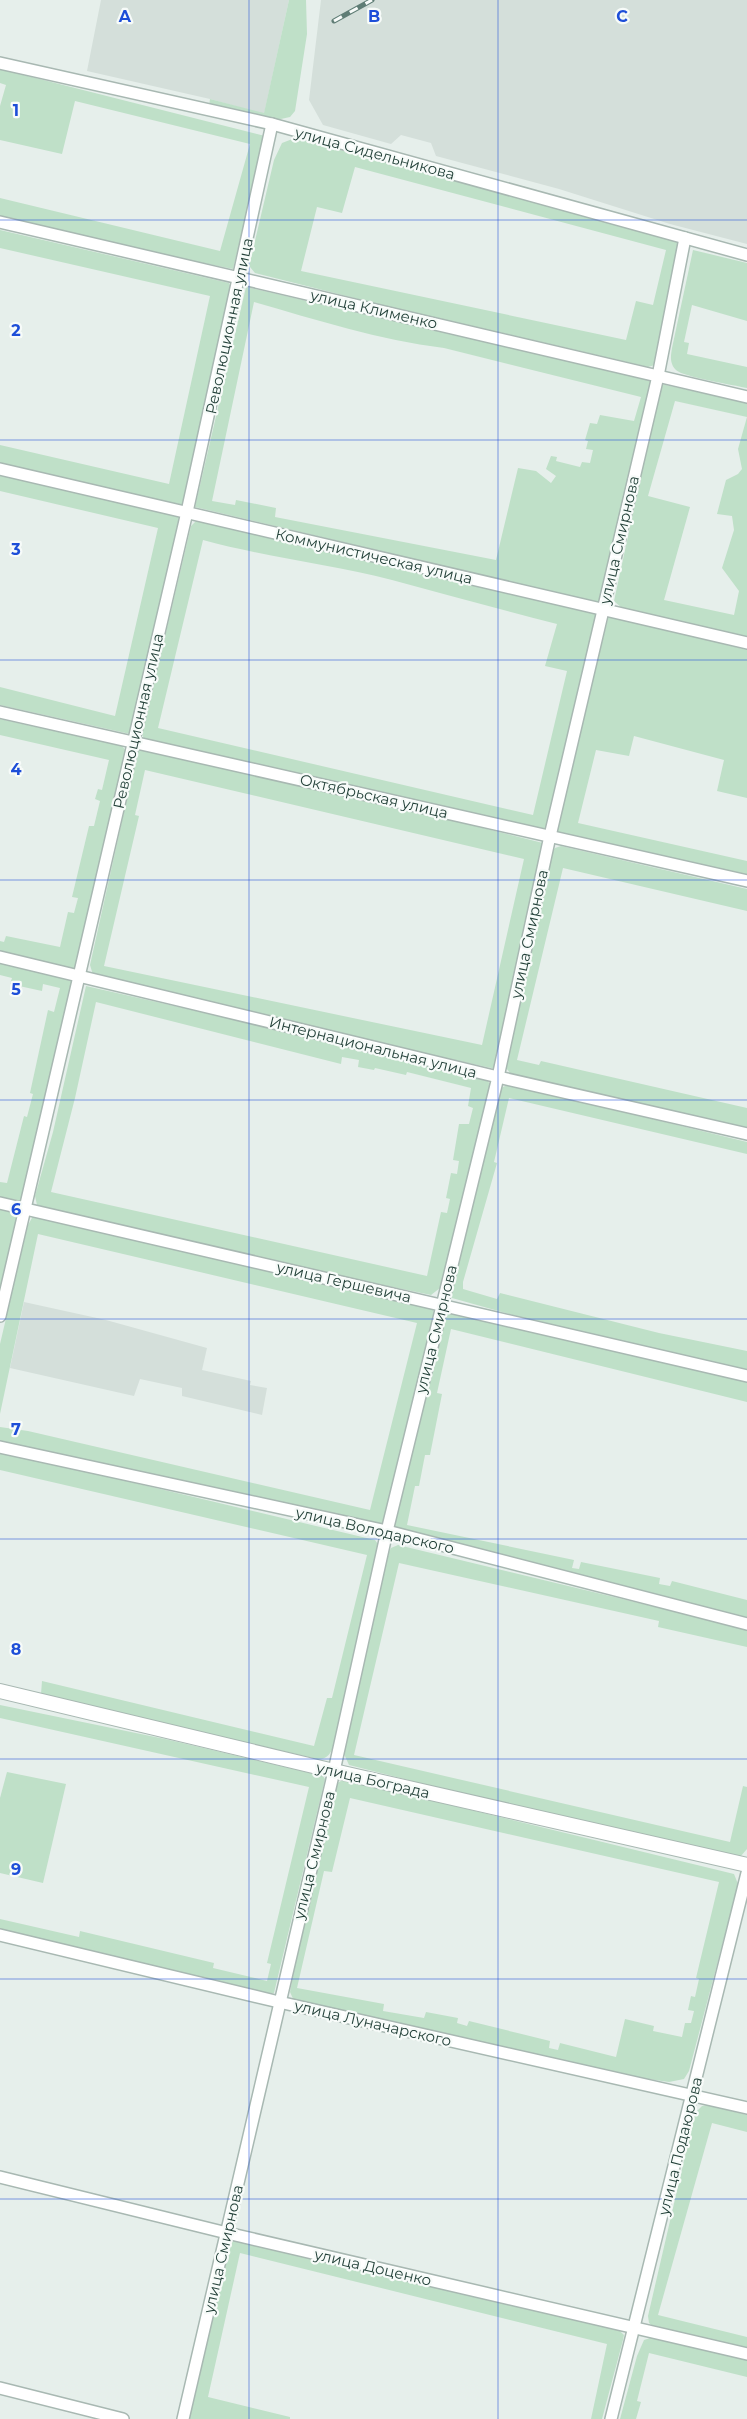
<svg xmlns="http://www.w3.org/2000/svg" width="747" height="2419" viewBox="0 0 747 2419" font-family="Montserrat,sans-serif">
  <rect width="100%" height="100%" fill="#e6efeb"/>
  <g fill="#d4dfda">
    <polygon points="101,0 289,0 264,114 210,99 87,71"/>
    <polygon points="321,0 747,0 747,244 670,224 559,189 436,156 431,143 401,135 391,144 323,125 309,100"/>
    <polygon points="24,1302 106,1320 207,1348 202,1370 251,1381 250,1385 267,1388 262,1415 182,1396 182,1388 140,1379 134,1396 10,1368"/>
  </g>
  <g fill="#bfe0c8" fill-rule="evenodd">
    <polygon points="289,0 306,0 307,34 295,111 290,117 272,121 209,106 210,99 264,113"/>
    <polygon points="0,69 265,136 233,269 90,240 0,219 0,198 220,251 250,144 75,101 62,154 0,140 0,106 6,85 0,83"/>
    <path d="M 295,138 L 682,241 L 655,365 L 648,367 L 382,305 L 255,273 L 250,267 L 250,262 L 274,160 L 282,143 ZM 355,167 L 666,250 L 653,305 L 636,301 L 626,340 L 301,271 L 317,207 L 342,213 Z"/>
    <polygon points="0,230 229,283 231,288 183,505 0,464 0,445 169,484 210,296 0,248"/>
    <path d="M 693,250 L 747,263 L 747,321 L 692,305 L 684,342 L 689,343 L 687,354 L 747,367 L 747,388 C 734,385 683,377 676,370 C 669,363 671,355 672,348 Z"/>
    <path d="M 246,287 L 654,381 L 600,602 L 595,602 L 195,507 ZM 254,302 C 317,320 379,340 444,348 L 641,397 L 634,421 L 600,415 L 597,424 L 590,423 L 585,440 L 588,441 L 586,449 L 593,450 L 590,463 L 582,462 L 580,467 L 556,461 L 557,457 L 551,456 L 546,469 L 556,476 L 551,483 L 536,471 L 518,468 L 496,560 L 275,517 L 276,508 L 236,500 L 235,505 L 212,501 Z"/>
    <polygon points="661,384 747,403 747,417 675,401 648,496 690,507 664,600 734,615 739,591 722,568 734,530 732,516 717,514 726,480 738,474 742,469 738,449 747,417 747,638 623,609 614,601"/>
    <polygon points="0,474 179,517 162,599 130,734 0,705 0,687 115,716 158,528 0,491"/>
    <path d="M 197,520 L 601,614 L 548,832 L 144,739 L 142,734 L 191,526 ZM 203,540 C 265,557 330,564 392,580 C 447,595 502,610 557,624 L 545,666 L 567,671 L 533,815 L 158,728 Z"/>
    <polygon points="609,615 747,650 747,798 717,791 724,760 634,736 629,756 596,750 578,823 747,861 747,876 554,833"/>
    <polygon points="0,719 122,746 126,751 76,970 0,952 0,941 4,942 6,936 60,947 68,912 74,913 78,898 72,897 89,826 94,826 100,801 95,799 98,789 102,790 109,760 0,735"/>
    <path d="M 138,749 L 431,815 L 543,843 L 496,1069 L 216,1008 L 93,975 L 90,965 ZM 145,770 L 524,859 L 482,1045 L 104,966 L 139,816 L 135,815 Z"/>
    <polygon points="561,846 747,889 747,911 563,868 517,1060 539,1065 541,1061 747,1108 747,1129 511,1074 506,1068 550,855 555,848"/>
    <polygon points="0,963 74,980 22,1201 0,1197 0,1182 7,1183 24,1116 27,1117 33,1094 30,1093 48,1010 54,1012 60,988 43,984 42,991 10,984 12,978 0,975"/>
    <path d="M 86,986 L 373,1051 L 486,1079 L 491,1085 L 443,1280 L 440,1288 L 431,1295 L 330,1274 L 37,1205 L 35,1196 L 53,1132 ZM 96,1002 L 341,1064 L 342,1057 L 359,1060 L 358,1067 L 374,1070 L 375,1068 L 406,1075 L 407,1072 L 471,1088 L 468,1106 L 473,1108 L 469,1124 L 459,1124 L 453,1160 L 459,1161 L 457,1174 L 451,1173 L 446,1198 L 450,1199 L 447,1213 L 441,1212 L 427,1276 L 51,1192 L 75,1098 Z"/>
    <polygon points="509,1084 747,1142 747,1154 509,1098 494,1162 497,1163 463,1282 463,1289 497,1299 500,1293 659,1333 747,1351 747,1372 523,1318 452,1298 450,1295 500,1093 501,1088"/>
    <polygon points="0,1209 20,1214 0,1299"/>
    <polygon points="33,1216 432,1307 436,1317 387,1526 0,1442 0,1427 28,1431 370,1510 417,1323 38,1234 0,1414 0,1344 28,1225"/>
    <polygon points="447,1311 747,1381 747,1402 451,1329 437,1393 442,1394 430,1455 425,1455 419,1486 415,1486 407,1525 574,1560 572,1568 579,1569 581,1562 660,1578 659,1584 670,1586 672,1581 747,1600 747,1620 393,1531"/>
    <path d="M 0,1451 L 375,1540 L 380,1547 L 333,1748 C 329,1756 326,1759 317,1759 L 41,1694 L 42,1681 L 314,1746 L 327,1698 L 332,1698 L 367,1555 L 0,1470 Z"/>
    <polygon points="398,1545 747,1629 747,1647 658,1627 659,1621 399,1563 354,1755 730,1842 743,1786 747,1787 747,1849 740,1857 444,1789 349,1765 344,1754 389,1552 391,1548"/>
    <polygon points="0,1705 165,1739 323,1776 325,1779 274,1993 268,1995 0,1931 0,1919 79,1937 80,1931 214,1963 213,1968 267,1981 271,1964 267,1963 309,1787 0,1718"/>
    <polygon points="7,1772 66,1784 43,1883 0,1873 0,1798"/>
    <path d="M 344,1779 L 734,1874 L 738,1884 L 734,1900 L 689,2071 L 684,2079 L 669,2082 L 627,2076 L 294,2001 L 290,1992 L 304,1917 L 336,1784 ZM 350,1798 L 719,1882 L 696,1978 L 699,1979 L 695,1997 L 691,1996 L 688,2010 L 694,2011 L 691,2023 L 685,2023 L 682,2037 L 653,2031 L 654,2026 L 625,2019 L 616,2057 L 560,2043 L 558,2050 L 549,2048 L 550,2041 L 469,2021 L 467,2026 L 457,2023 L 458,2018 L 426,2012 L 424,2018 L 383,2011 L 384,2004 L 297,1988 L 324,1871 L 332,1872 Z"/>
    <polygon points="708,2105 747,2115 747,2132 712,2123 658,2315 747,2337 747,2349 655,2328 649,2323 648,2316 695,2113 702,2106"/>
    <polygon points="234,2240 619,2330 624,2335 623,2340 602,2419 591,2419 607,2344 240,2253 208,2397 290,2417 290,2419 189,2419 229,2245"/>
    <polygon points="650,2338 658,2338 747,2360 747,2377 649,2353 637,2401 641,2402 636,2419 620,2419 637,2356 644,2340"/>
  </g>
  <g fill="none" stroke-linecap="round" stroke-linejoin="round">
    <defs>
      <g id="minor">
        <polyline points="0,63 272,124 747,255"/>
        <polyline points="0,222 747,397"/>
        <polyline points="0,469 747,643"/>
        <polyline points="0,712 747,881"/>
        <polyline points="0,957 498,1077 747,1134"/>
        <polyline points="0,1203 747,1376"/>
        <polyline points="0,1316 187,512 272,124"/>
        <polyline points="0,1447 387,1531 747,1624"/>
        <polyline points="0,1935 279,2002 747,2108"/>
        <polyline points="0,2177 227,2233 747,2354"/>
        <polyline points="0,2388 123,2419"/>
        <polyline points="183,2419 334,1771 387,1531 498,1077 550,836 658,376 685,238"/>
        <polyline points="611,2419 747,1873"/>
      </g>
      <polyline id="tertiary" points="0,1691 334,1771 747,1865"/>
    </defs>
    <use href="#minor" stroke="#a8b8b2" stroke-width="14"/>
    <use href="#tertiary" stroke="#a8b8b2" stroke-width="16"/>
    <use href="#minor" stroke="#fff" stroke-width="11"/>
    <use href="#tertiary" stroke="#fff" stroke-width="14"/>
    <defs>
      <polyline id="rail" points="334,21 372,0"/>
    </defs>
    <use href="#rail" stroke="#5f7d75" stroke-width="5"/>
    <use href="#rail" stroke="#f7fbf9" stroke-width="3" stroke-dasharray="9" stroke-linecap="butt"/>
  </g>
  <path fill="none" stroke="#1d4ed8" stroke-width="1" stroke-opacity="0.55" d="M 249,0 L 249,2419M 498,0 L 498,2419M 0,220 L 747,220M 0,440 L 747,440M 0,660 L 747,660M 0,880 L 747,880M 0,1100 L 747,1100M 0,1319 L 747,1319M 0,1539 L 747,1539M 0,1759 L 747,1759M 0,1979 L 747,1979M 0,2199 L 747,2199"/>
  <g text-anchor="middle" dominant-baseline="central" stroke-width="4.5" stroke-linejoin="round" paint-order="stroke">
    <g font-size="15" fill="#24423a" stroke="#f7fbf9">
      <text transform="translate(375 153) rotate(15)">улица Сидельникова</text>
      <text transform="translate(374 309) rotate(13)">улица Клименко</text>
      <text transform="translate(229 326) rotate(-78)">Революционная улица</text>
      <text transform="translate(619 540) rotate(-77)">улица Смирнова</text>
      <text transform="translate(374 556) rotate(13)">Коммунистическая улица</text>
      <text transform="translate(138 721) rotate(-77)">Революционная улица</text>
      <text transform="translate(374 796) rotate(13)">Октябрьская улица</text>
      <text transform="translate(529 934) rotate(-78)">улица Смирнова</text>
      <text transform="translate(373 1047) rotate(14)">Интернациональная улица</text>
      <text transform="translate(344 1282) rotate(13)">улица Гершевича</text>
      <text transform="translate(436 1329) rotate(-76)">улица Смирнова</text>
      <text transform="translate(375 1530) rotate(13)">улица Володарского</text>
      <text transform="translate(373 1780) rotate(13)">улица Бограда</text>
      <text transform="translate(314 1855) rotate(-76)">улица Смирнова</text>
      <text transform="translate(373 2023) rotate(13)">улица Луначарского</text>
      <text transform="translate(680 2146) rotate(-76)">улица Подаюрова</text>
      <text transform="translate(223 2249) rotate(-77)">улица Смирнова</text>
      <text transform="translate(373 2267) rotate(13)">улица Доценко</text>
    </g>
  </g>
  <g font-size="16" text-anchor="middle" font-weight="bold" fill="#1d4ed8" stroke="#f7fbf9" stroke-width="4.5" stroke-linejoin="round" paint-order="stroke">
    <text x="125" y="22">A</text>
    <text x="374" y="22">B</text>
    <text x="622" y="22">C</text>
    <text x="16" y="116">1</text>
    <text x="16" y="336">2</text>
    <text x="16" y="555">3</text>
    <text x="16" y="775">4</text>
    <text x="16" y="995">5</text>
    <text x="16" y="1215">6</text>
    <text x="16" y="1435">7</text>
    <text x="16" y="1655">8</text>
    <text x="16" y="1875">9</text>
  </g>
</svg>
